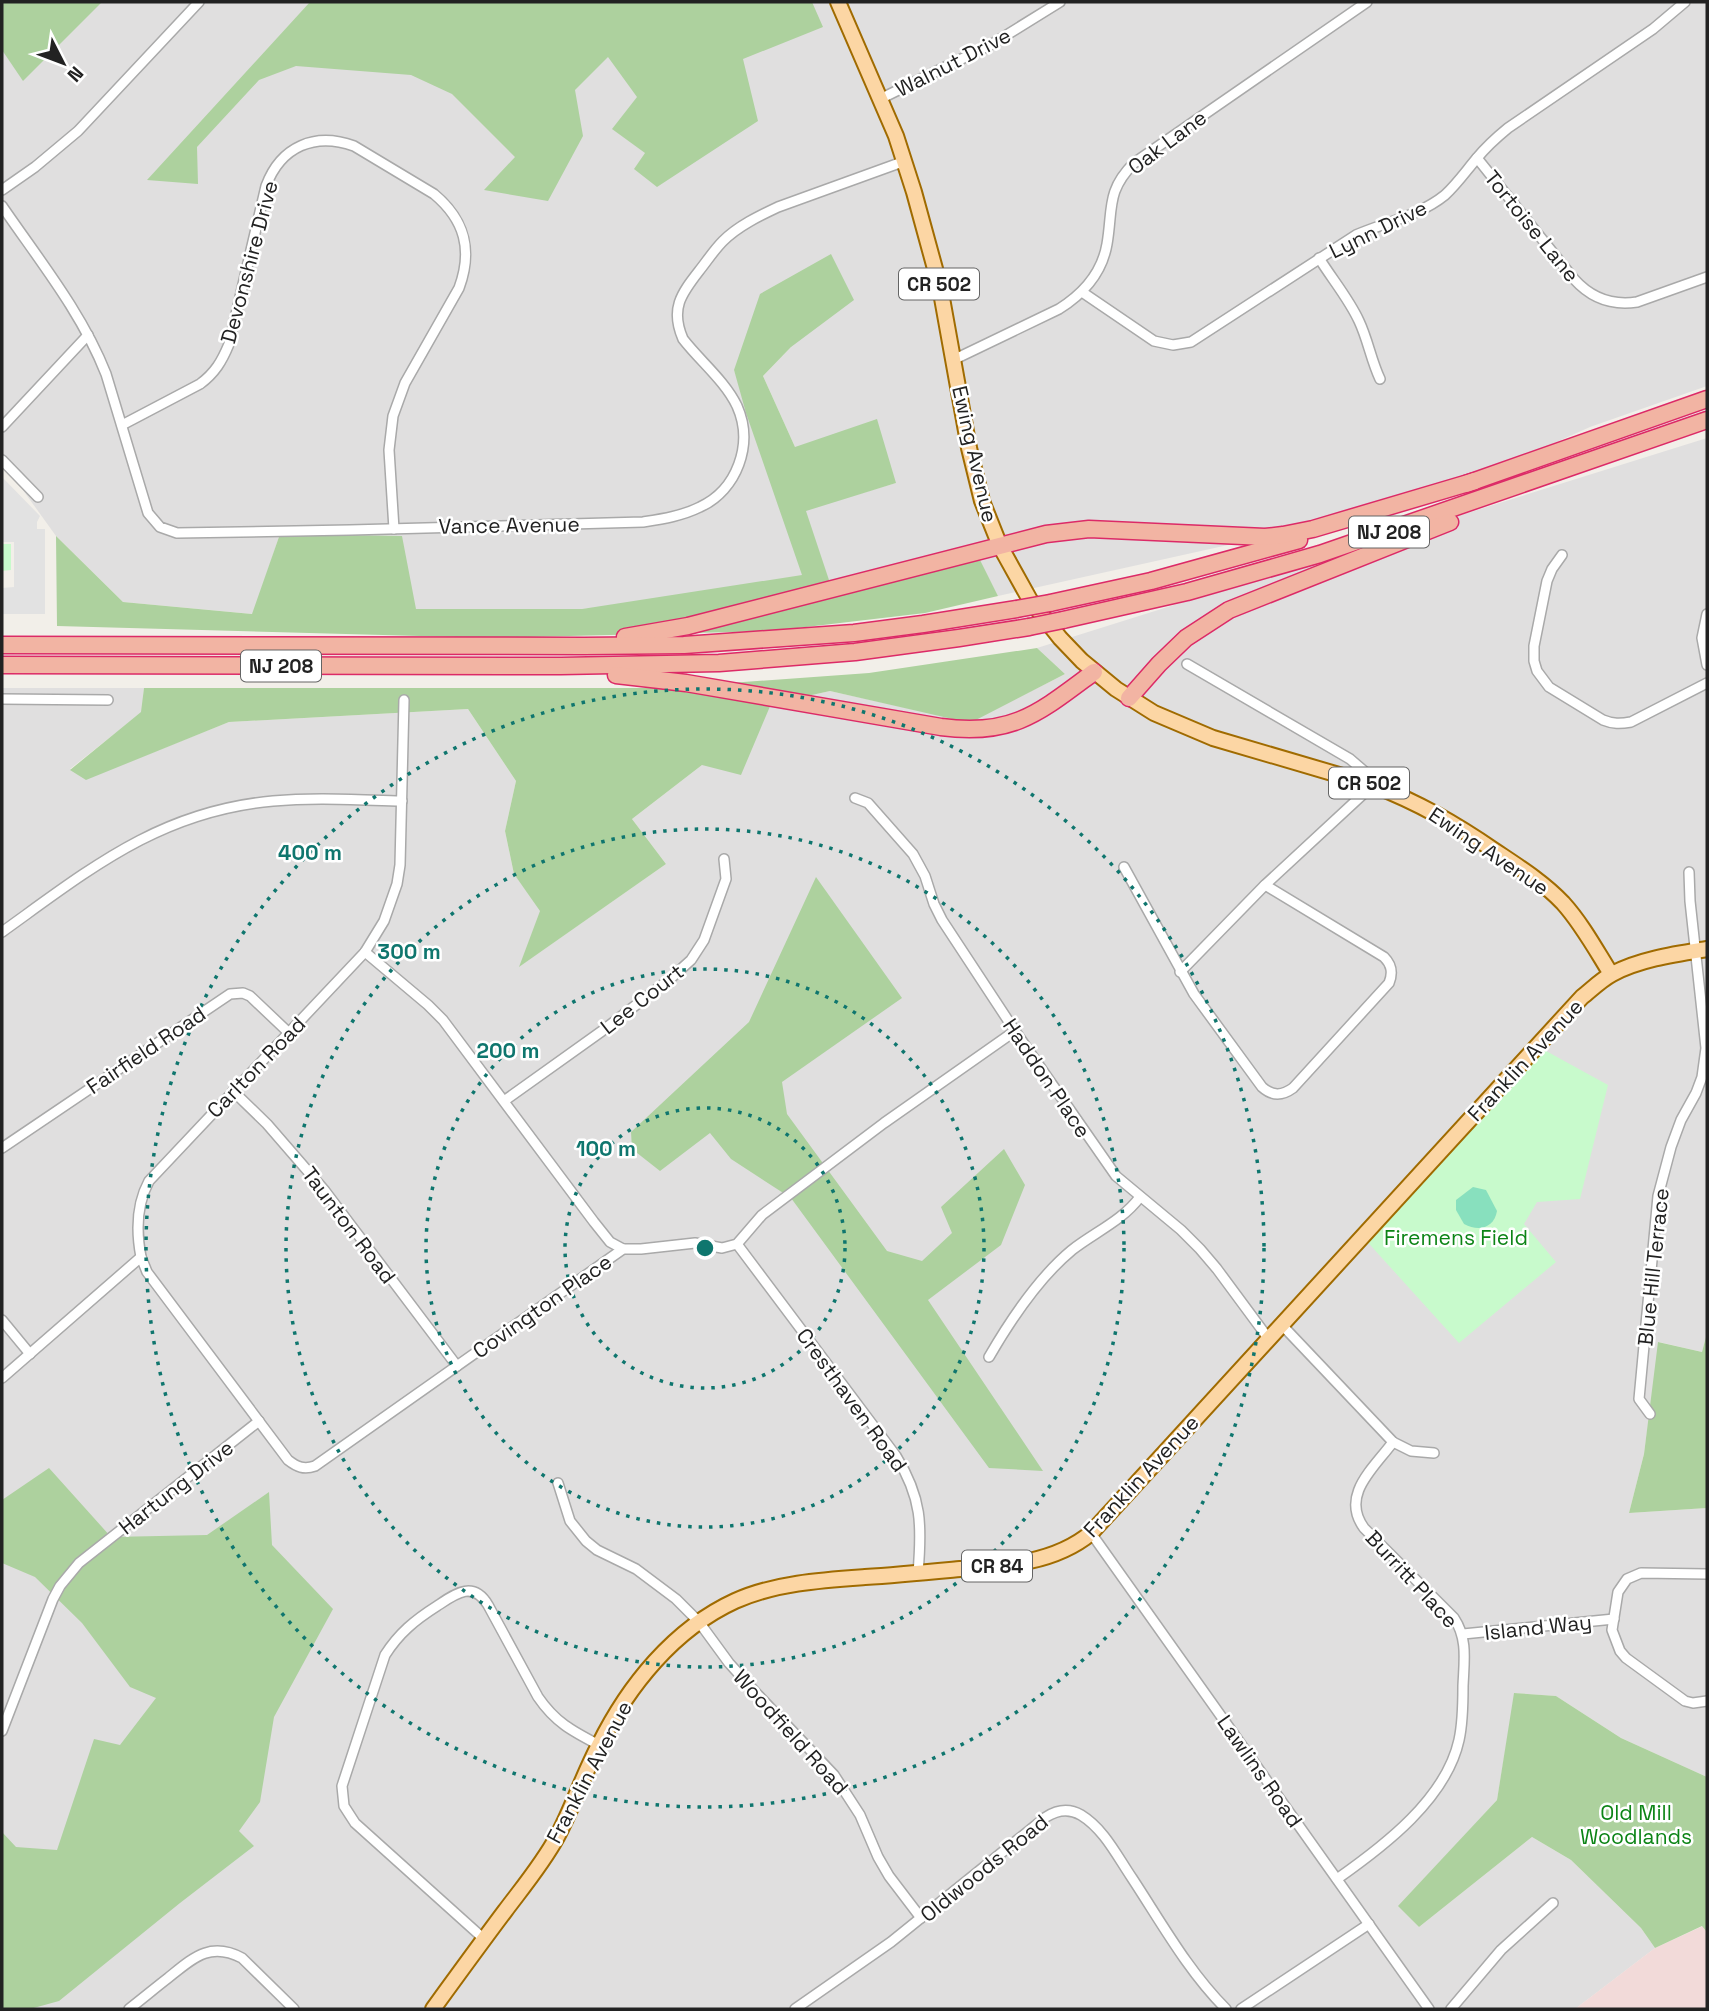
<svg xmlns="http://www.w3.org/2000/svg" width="1709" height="2011" viewBox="0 0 1709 2011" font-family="'Space Grotesk',sans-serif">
  <rect width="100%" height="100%" fill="#f2efe9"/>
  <g fill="#e0dfdf">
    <polygon points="2,2 1707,2 1707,386 1590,427 1422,502 998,596 979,560 833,593 805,510 896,483 795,447 763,376 791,347 734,370 811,587 582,609 416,609 280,534 253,614 123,602 56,536 20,486 2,468"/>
    <polygon points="1707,438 1707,1333 1702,1352 1659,1342 1644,1454 1629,1513 1707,1508 1707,1777 1621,1738 1556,1696 1515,1693 1497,1800 1399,1906 1419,1927 1532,1837 1571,1860 1641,1928 1655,1948 1575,2009 2,2009 2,688 144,688 142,712 70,769 86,779 229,722 468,709 516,781 505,831 514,874 541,911 520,966 666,864 632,819 702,765 771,704 830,691 970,722 1065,674 1037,648"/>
  </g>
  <polygon fill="#f2dad9" points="1703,1926 1707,1932 1707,2009 1575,2009 1655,1948"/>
  <g fill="#add19e">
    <polygon points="2,2 102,2 23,81 2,50"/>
    <polygon points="310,2 812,2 823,27 743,59 758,121 657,187 634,169 645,153 612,129 637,97 608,57 575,90 583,136 548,201 484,190 515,157 452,94 411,75 296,66 259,80 197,147 198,184 147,180"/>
    <polygon points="831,254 854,300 791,347 763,376 795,447 877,419 896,483 806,511 833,592 980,560 998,596 925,613 772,631 493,638 57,626 56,536 123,602 252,614 280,534 402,536 416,609 582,609 802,575 746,413 734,370 760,294"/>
    <polygon points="1037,648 1065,674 970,723 830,691 771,704 741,775 702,765 632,819 666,864 519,967 540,911 514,874 505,831 516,781 468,709 229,722 86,780 70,770 141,712 144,688 661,688 869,673"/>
    <polygon points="816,877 902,998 782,1082 787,1114 887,1251 922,1261 952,1233 941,1207 1004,1149 1025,1185 1001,1245 928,1300 1043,1471 989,1468 791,1198 731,1159 710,1133 660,1171 632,1149 631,1132 749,1022"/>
    <polygon points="1707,1333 1707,1508 1629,1513 1644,1454 1658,1342 1702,1352"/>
    <polygon points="49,1468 111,1537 207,1535 269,1492 272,1545 333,1609 274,1717 260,1802 239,1831 254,1846 180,1903 59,2001 30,2009 2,2009 2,1832 16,1847 57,1850 94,1739 120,1745 156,1698 130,1687 82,1623 35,1577 2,1563 2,1500"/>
    <polygon points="1514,1693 1556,1696 1621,1738 1707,1777 1707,1932 1702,1926 1655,1948 1641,1928 1571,1860 1532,1837 1419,1927 1398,1906 1497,1800"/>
  </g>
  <g fill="#c8facc">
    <polygon points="2,544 11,544 11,570 2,571"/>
    <polygon points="1537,1046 1608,1085 1580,1199 1537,1202 1524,1224 1556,1262 1459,1343 1362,1236"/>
  </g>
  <path fill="#88e0be" d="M 1473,1187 L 1486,1190 L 1497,1211 C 1494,1228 1479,1232 1464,1224 L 1456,1210 L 1456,1200 Z"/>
  <polygon fill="#e2e2e2" points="2,477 40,516 37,522 37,529 45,529 45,614 2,614 2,588 14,587 14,542 2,542"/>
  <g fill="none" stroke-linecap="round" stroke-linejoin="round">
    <defs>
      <g id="minor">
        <polyline points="880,99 992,44 1060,2"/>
        <path d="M 1477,158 L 1574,279 C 1591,298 1611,306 1637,302 L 1707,277"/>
        <polyline points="2,190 35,167 78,131 199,2"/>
        <path d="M 2,206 C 39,260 82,313 106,374 L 148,513 L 160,527 L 177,533 L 350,530 L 643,522 C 662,519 682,516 700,507 C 737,490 754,444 737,406 C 725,381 700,361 683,339 C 670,309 681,294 699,271 C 707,261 714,250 723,241 C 738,226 759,216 778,207 L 905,161"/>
        <path d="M 1319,258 C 1332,279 1349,299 1359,321 C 1368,340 1371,360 1380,379"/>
        <path d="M 1082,292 L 1154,341 L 1173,345 L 1191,342 L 1356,235 C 1386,222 1419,216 1445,195 C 1457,184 1466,171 1477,158 C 1486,147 1497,137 1508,128 L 1653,29 L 1685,2"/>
        <path d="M 953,360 L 1059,309 C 1083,294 1102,273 1107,244 C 1113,209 1106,191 1134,163 L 1367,2"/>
        <path d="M 122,425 L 200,384 C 215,373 222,361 229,344 L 266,186 C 281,146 315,132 354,146 L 434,194 C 465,220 473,250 459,288 L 405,383 L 393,416 L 389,450 L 394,529"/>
        <polyline points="2,427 88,335"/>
        <polyline points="2,460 38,497"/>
        <path d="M 1562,555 L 1552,569 L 1547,581 L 1534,646 L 1534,661 L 1537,671 L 1549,687 L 1603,720 C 1613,724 1620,724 1631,722 L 1707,683"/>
        <polyline points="1707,614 1702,638 1707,665"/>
        <polyline points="2,699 108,700"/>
        <polyline points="855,798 868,803 913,854 925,876 934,904 942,920 1015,1031 1116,1176 1181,1230 1200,1249 1217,1269 1268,1338"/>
        <path d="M 1124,867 L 1194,994 L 1262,1087 C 1272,1096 1282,1096 1293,1088 L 1389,983 C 1393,973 1392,965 1384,957 L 1265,885"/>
        <path d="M 2,932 C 90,869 160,811 273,801 C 316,797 359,800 402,801"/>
        <polyline points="365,952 428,1005 443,1020 594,1222 610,1242 623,1249"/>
        <polyline points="1180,972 1265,885 1373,785 1364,771 1350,759 1187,664"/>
        <polyline points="233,1091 267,1124 325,1191 457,1366"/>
        <polyline points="504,1101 602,1031 670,979 691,960 704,940 726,879 724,859"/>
        <polyline points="2,1148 230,994 243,993 250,996 289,1033"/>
        <path d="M 737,1244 L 896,1456 C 922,1498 922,1525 918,1573"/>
        <path d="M 141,1257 L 147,1272 L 288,1460 C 297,1467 304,1470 315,1466 L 623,1249 L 641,1249 L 695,1243 L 722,1248 L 737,1244 L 762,1215 L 884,1123 L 1015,1031"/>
        <polyline points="2,1320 30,1354"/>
        <polyline points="1281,1324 1393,1442 1411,1451 1434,1453"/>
        <path d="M 989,1357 C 1011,1319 1038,1278 1072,1250 C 1095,1232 1122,1221 1140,1197"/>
        <path d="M 2,1378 L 141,1257 C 136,1231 136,1205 149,1181 L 365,952 L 384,921 L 397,884 L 400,865 L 404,700"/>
        <polyline points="1650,1414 1639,1399 1658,1196 1671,1147 1681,1120 1696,1093 1702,1077 1706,1048 1690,901 1689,872"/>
        <polyline points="558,1483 570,1521 586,1541 597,1550 636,1569 676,1599 699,1622 729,1663 758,1695 834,1775 860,1815 878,1857 889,1876 921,1918"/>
        <polyline points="1091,1533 1429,2009"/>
        <polyline points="1707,1574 1641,1573 1627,1579 1618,1592 1612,1630 1620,1651 1626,1658 1685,1701 1693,1703 1707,1701"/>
        <polyline points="1463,1634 1614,1619"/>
        <polyline points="2,1731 53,1599 60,1586 79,1563 259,1421"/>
        <path d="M 1337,1879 C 1384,1846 1446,1799 1459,1740 C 1463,1722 1463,1704 1463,1686 C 1464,1661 1468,1639 1454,1618 L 1364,1528 C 1340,1495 1374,1468 1393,1442"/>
        <path d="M 484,1939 L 355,1823 L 344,1806 L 342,1786 L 385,1655 C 399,1633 415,1620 437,1606 C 455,1594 473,1580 488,1605 L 538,1697 C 555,1722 572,1731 599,1745"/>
        <path d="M 129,2009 C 142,1999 155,1988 168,1978 C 193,1958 210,1941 242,1958 L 294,2009"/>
        <path d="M 795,2009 L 891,1942 L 1046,1817 C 1057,1810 1069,1808 1081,1815 C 1104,1829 1117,1856 1132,1878 C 1161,1922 1188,1971 1226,2009"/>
        <polyline points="1241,2009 1369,1924"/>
        <polyline points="1451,2009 1501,1950 1553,1903"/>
      </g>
      <g id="primary">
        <path d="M 838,2 L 896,136 L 914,192 L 940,287 L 969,448 L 982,501 L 1000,546 L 1030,600 L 1060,638 L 1082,661 L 1116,689 L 1154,713 L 1213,738 L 1373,785 C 1419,803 1454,823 1495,851 C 1519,867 1543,882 1563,903 C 1582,924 1596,950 1611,974"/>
        <path d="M 433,2009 C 457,1976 481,1943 505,1911 C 523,1887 543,1863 557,1837 C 573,1807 583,1775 599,1745 C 628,1686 674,1629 735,1601 C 775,1583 822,1580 865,1577 C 897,1575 928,1572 960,1569 C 1005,1566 1055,1563 1091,1533 L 1582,997 C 1592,989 1601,980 1612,974 C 1640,959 1676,954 1707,949"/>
      </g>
      <g id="trunk">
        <polyline points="1466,484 1707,399"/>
        <polyline points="1050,603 1151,581 1299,540"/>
        <polyline points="1063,620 1187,592 1320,554 1707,420"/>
        <polyline points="625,637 688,626 1046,534 1089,529 1265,537 1283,535 1313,529 1475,481"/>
        <polyline points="2,645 584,646 684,645 854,633 923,624 1017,609"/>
        <polyline points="2,665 561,666 719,663 855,652 959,638 1029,627"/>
        <path d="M 616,675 L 686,683 L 941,727 C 1013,737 1040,712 1094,672"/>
        <polyline points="1129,698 1159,664 1186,638 1229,610 1450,522"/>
      </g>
    </defs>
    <use href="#minor" stroke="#a9a9a9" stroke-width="12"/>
    <use href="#primary" stroke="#a06b00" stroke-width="18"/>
    <use href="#trunk" stroke="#dc2a67" stroke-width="19"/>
    <use href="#minor" stroke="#fff" stroke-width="9"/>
    <use href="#primary" stroke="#fcd6a4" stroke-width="14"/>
    <use href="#trunk" stroke="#f2b4a3" stroke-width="16"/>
    <defs>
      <g id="trunk-bridge">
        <polyline points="1017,609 1050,603"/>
        <polyline points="1029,627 1063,620"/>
      </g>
    </defs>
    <use href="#trunk-bridge" stroke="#dc2a67" stroke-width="19" stroke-linecap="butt"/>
    <use href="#trunk-bridge" stroke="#f2b4a3" stroke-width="16"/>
  </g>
  <g fill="none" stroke="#0f766e" stroke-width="3.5" stroke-dasharray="3.5 7">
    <circle cx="705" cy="1248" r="140"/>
    <circle cx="705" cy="1248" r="279"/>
    <circle cx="705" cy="1248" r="419"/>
    <circle cx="705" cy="1248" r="559"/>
  </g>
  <g text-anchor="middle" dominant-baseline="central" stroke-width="5" stroke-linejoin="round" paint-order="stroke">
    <g fill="#fff" stroke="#646464" stroke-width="2">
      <rect x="899" y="268.5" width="80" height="31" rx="5"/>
      <rect x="1349" y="516.5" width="80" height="31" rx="5"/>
      <rect x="241" y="650.5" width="80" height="31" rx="5"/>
      <rect x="1329" y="767.5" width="80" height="31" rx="5"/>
      <rect x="962" y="1550.5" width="70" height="31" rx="5"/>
    </g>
    <g font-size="19" font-weight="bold" fill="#222">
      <text x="939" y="284">CR 502</text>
      <text x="1389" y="532">NJ 208</text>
      <text x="281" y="666">NJ 208</text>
      <text x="1369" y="783">CR 502</text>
      <text x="997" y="1566">CR 84</text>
    </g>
    <g font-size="21" fill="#222" stroke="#fff">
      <text transform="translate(953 62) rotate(-27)">Walnut Drive</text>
      <text transform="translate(1167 142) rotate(-37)">Oak Lane</text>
      <text transform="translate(1532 226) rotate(51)">Tortoise Lane</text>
      <text transform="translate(1378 229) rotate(-26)">Lynn Drive</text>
      <text transform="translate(249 262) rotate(-75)">Devonshire Drive</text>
      <text transform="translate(975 454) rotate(77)">Ewing Avenue</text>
      <text transform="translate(509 525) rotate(-1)">Vance Avenue</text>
      <text transform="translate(1489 851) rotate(34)">Ewing Avenue</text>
      <text transform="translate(642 999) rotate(-38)">Lee Court</text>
      <text transform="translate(146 1050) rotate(-34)">Fairfield Road</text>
      <text transform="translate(1525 1060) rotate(-47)">Franklin Avenue</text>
      <text transform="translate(256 1067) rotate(-46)">Carlton Road</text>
      <text transform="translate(1047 1078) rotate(56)">Haddon Place</text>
      <text transform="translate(349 1225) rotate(53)">Taunton Road</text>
      <text transform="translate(1653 1267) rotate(-84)">Blue Hill Terrace</text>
      <text transform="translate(542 1306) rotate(-35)">Covington Place</text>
      <text transform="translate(852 1400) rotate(54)">Cresthaven Road</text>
      <text transform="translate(1141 1476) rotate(-47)">Franklin Avenue</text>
      <text transform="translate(176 1487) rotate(-38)">Hartung Drive</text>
      <text transform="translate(1412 1579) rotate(47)">Burritt Place</text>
      <text transform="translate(1538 1627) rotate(-6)">Island Way</text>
      <text transform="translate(791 1732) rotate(48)">Woodfield Road</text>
      <text transform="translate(1260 1771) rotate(55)">Lawlins Road</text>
      <text transform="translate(589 1772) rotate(-62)">Franklin Avenue</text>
      <text transform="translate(984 1868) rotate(-39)">Oldwoods Road</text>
    </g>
    <g font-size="21" fill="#0c8416" stroke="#fff">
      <text x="1456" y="1237">Firemens Field</text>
      <text x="1636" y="1812">Old Mill<tspan x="1636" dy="24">Woodlands</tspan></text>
    </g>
  </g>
  <circle cx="705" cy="1248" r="10" fill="#0f766e" stroke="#fff" stroke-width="3.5"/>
  <g font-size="21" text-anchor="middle" font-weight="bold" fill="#0f766e" stroke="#fff" stroke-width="5" stroke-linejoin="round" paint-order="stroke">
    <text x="310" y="860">400 m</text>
    <text x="409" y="959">300 m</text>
    <text x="508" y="1058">200 m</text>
    <text x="606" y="1156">100 m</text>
  </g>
  <rect width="1709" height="2011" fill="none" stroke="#222222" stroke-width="7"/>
  <g transform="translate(63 63) rotate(132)" stroke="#ffffff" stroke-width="5" paint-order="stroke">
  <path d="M0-5L12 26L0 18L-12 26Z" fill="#222222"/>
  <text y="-10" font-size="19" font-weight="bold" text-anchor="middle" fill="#222222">N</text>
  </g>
</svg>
